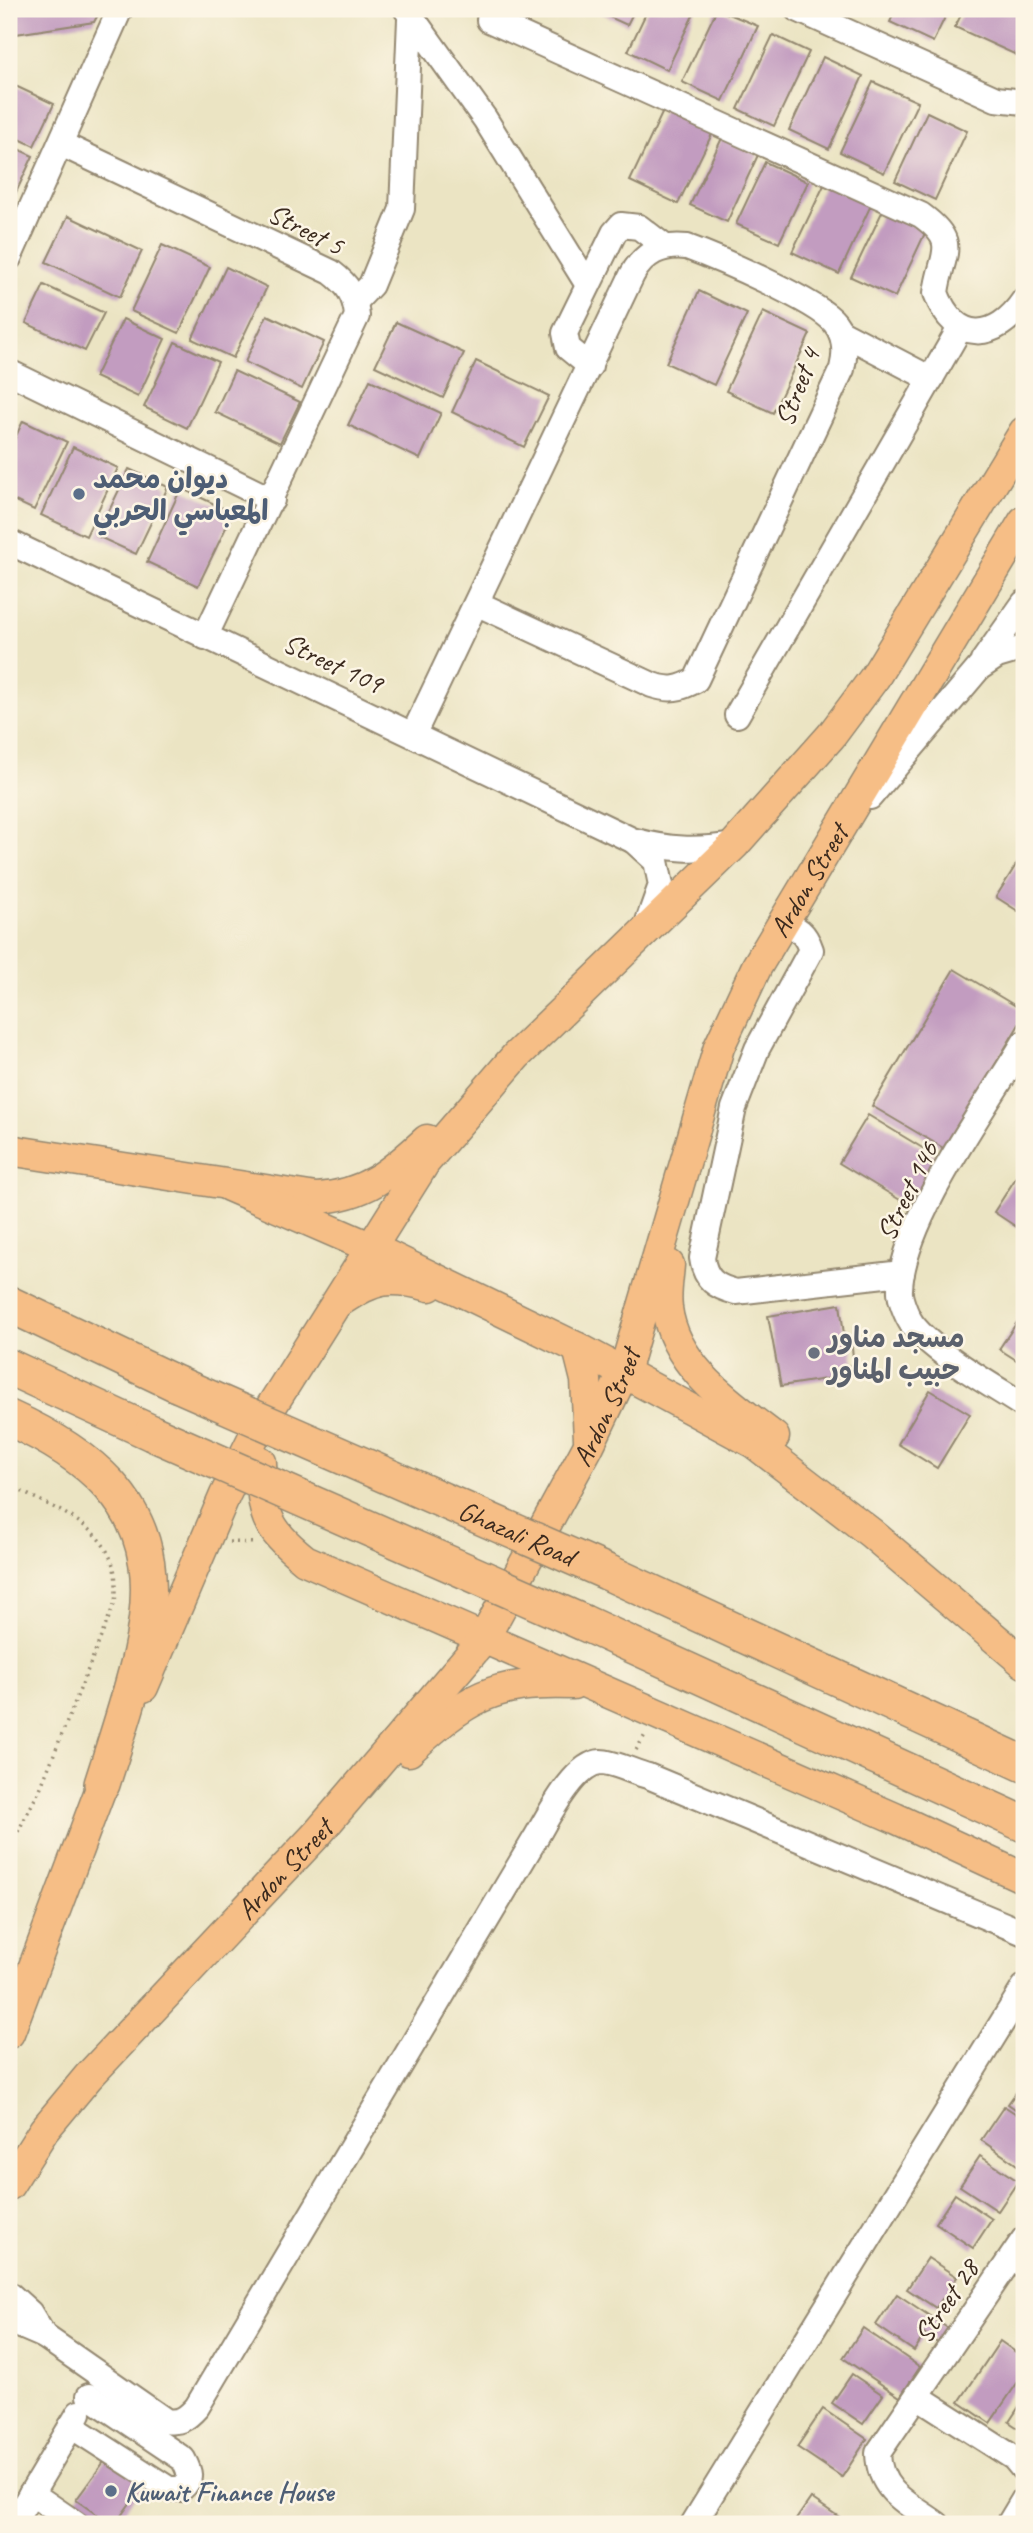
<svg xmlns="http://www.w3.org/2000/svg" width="1033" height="2533" viewBox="0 0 1033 2533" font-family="Caveat,'Playpen Sans Arabic',sans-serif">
  <rect width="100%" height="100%" fill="#fcf5e5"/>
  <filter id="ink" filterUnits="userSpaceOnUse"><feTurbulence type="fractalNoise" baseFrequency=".0143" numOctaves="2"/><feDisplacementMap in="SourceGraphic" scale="14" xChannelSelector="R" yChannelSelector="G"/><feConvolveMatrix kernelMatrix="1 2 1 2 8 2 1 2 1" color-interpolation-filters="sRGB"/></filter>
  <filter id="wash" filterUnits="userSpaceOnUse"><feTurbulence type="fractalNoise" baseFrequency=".00686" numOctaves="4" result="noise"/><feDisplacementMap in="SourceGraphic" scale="28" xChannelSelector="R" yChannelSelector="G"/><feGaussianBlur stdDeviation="1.57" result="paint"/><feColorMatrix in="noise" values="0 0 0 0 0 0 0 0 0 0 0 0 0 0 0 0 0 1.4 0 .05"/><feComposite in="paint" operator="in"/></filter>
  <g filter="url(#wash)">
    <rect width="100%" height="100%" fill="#ebe4c3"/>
    <g id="blocks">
      <g fill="#c29cc0">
        <polygon points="9,9 101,9 94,22 9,35"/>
        <polygon points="592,9 635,9 627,25"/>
        <polygon points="648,9 696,9 667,70 628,51"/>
        <polygon points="717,9 758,26 723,101 682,82"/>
        <polygon points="896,9 949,9 933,42 890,22"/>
        <polygon points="964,9 1024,9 1023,58 955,27"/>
        <polygon points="773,35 809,52 774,126 738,109"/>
        <polygon points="823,57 863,76 829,149 789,130"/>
        <polygon points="873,82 918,102 884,173 840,152"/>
        <polygon points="9,83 54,104 34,146 9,134"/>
        <polygon points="665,107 714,130 678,204 630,181"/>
        <polygon points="927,112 967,131 935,200 895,181"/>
        <polygon points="722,138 758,155 727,222 690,205"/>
        <polygon points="9,145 33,156 11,203 9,201"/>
        <polygon points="765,162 808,182 779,243 736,224"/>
        <polygon points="825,183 871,205 839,274 792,252"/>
        <polygon points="883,210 926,231 895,297 851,277"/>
        <polygon points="68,216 142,251 120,297 46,262"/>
        <polygon points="162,245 210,267 179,333 131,311"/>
        <polygon points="226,267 267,287 233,358 192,339"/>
        <polygon points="44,285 104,313 85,351 26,323"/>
        <polygon points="699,291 747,314 714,385 666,363"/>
        <polygon points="763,312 810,334 773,413 726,391"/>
        <polygon points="267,315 324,342 302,389 245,362"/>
        <polygon points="123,319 165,339 138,397 95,377"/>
        <polygon points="396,322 464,353 443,398 375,366"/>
        <polygon points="175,342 218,362 187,428 144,407"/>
        <polygon points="476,361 549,396 524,447 452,412"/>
        <polygon points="234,371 300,402 280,443 215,412"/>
        <polygon points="370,380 441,413 420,459 348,425"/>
        <polygon points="23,421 67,442 34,510 9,498 9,451"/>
        <polygon points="73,447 118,468 86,536 41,515"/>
        <polygon points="129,469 168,487 136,554 97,536"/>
        <polygon points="181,488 233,513 198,586 147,562"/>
        <polygon points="1024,852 1024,915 996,897"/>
        <polygon points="954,969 1024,1011 1024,1016 945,1149 872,1106"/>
        <polygon points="868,1115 939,1158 910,1206 839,1163"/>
        <polygon points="1021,1170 1024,1172 1024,1232 994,1212"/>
        <polygon points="840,1304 845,1342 851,1341 854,1364 850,1365 851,1375 781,1386 768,1316"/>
        <polygon points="1024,1312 1024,1365 999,1349"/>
        <polygon points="930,1390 970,1414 937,1468 898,1444"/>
        <polygon points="1024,2081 1024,2115 1008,2104"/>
        <polygon points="1004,2106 1024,2119 1023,2169 981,2140"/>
        <polygon points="980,2156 1018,2181 998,2211 960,2186"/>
        <polygon points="955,2194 992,2219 973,2248 936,2223"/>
        <polygon points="928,2258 957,2277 950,2288 958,2293 950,2305 942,2299 936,2308 907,2289"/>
        <polygon points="897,2294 949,2329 939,2344 925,2334 914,2351 876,2325"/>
        <polygon points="863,2328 920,2367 900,2397 843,2358"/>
        <polygon points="1000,2341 1024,2358 1024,2373 990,2423 959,2402"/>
        <polygon points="852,2374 883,2395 863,2424 832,2403"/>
        <polygon points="1024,2399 1024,2432 1009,2422"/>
        <polygon points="823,2409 867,2439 842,2477 797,2447"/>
        <polygon points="109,2455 146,2481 115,2524 110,2524 76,2500"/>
        <polygon points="811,2498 842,2519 838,2524 793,2524"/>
      </g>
    </g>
  </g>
  <g filter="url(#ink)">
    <use href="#blocks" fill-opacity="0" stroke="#938770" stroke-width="2"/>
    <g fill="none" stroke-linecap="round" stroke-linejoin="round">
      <defs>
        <g id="minor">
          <polyline points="406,9 485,119 588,285"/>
          <polyline points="797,9 996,99 1024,102"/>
          <path d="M 489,20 L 921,215 C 961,244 941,253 936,293 C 955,344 996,342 1024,300"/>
          <path d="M 61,144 L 331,272 C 348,285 355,295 357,316 L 205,637"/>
          <polyline points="9,258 120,9"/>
          <polyline points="355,302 371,285 402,209 410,19"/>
          <polyline points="841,332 931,379"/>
          <polyline points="590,366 568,348 565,333 614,233 621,225 639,227 665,247"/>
          <polyline points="9,372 272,500"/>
          <path d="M 9,542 L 632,840 C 671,850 694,851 734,845"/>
          <polyline points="983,661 1024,603"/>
          <polyline points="737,715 960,328"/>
          <path d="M 414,733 L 632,275 C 644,253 662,244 687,247 C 717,258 818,301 835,323 C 846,337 846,353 842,369 L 696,680 C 680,689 670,691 652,685 L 476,603"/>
          <polyline points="870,797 979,668 997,656 1024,648"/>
          <polyline points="635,842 656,861 661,885 645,930"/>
          <path d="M 781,922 C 798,928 805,932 811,950 L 757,1049 L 734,1108 L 702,1258 C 705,1280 716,1287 736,1292 L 902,1273"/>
          <path d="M 1024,1043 C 987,1105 903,1219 900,1289 C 899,1298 907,1317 912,1324 C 935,1354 992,1385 1024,1406"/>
          <polyline points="9,2294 30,2313 44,2336"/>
          <path d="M 9,2321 L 44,2336 L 166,2421 C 181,2423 187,2418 197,2407 L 535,1839 C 547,1819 574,1763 601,1762 C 614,1762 635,1773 648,1776 L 1024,1933"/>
          <polyline points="917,2396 1014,2458 1024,2470"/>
          <path d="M 71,2426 L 169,2489 L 181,2489 C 193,2479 190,2472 183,2459 L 89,2396"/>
          <polyline points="31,2493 76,2524"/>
          <polyline points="13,2524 79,2413"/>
          <polyline points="693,2524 1024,1987"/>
          <path d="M 937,2524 C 908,2503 879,2492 878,2453 L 1024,2239"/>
          <polyline points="1009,2524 1024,2499"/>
        </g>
        <g id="major">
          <path d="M 9,1150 L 316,1198 C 365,1196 392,1172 427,1140"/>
          <polyline points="229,1186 372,1248 578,1348 754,1443 871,1533 1024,1663"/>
          <path d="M 669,1265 C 668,1279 665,1294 667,1308 C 674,1366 731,1404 774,1437"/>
          <path d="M 342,1300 C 374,1278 391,1275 429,1286"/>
          <polyline points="578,1348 586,1380 589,1439"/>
          <path d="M 261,1462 C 263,1514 263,1526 305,1560 L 895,1818 L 1024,1878"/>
          <polyline points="143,1687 225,1495 259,1426 425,1162 516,1056 734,845 831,736 875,677 1024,432"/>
          <path d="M 409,1751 C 467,1698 492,1681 573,1684"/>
          <polyline points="9,2033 110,1764"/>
          <path id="s1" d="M 9,2185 L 44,2130 L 88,2077 L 318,1833 L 483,1640 L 588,1447 L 624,1372 L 719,1047 L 757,966 L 1024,521"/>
        </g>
        <g id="highway">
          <polyline points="9,1304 177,1384"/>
          <polyline points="9,1367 152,1433"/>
          <path d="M 9,1418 C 203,1505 154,1620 102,1784"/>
          <polyline points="607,1572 1024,1764"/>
          <polyline points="584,1623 1024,1824"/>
        </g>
      </defs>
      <use href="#minor" stroke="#938770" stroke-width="28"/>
      <use href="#major" stroke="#938770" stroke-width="33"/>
      <use href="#highway" stroke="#938770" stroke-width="38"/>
      <g stroke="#938770" stroke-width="3.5" stroke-dasharray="2 5" stroke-linecap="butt">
        <path d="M 9,1485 C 61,1513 125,1529 115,1602 L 40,1789 L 9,1849"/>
        <polyline points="229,1542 256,1543"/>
        <polyline points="636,1750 645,1735"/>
      </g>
      <use href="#minor" stroke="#fff" stroke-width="24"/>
      <use href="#major" stroke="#f6be86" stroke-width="30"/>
      <use href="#highway" stroke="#f6be86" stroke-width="35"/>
      <defs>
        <g id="highway-bridge">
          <path id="s2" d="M 177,1384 L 607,1572"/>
          <polyline points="152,1433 584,1623"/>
        </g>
      </defs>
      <use href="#highway-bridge" stroke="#938770" stroke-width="38" stroke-linecap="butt"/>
      <use href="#highway-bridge" stroke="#f6be86" stroke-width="35"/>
    </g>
  </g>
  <g fill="#5c6f8a" stroke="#fcf5e5" stroke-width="2.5">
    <circle cx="79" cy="494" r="7"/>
    <circle cx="111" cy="2491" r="7"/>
  </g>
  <circle fill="#6b7280" stroke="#fcf5e5" stroke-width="2.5" cx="814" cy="1353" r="7"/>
  <g text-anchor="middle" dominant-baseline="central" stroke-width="5" stroke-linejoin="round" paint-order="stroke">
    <g font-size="28" fill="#3b2a1e" stroke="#fcf5e5">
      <text transform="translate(306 229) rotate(27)">Street 5</text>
      <text transform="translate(797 387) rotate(-69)">Street 4</text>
      <text transform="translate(333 663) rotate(25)">Street 109</text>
      <text stroke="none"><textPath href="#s1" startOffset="1554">Ardon Street</textPath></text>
      <text transform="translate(907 1191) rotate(-64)">Street 146</text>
      <text stroke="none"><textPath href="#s1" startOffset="987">Ardon Street</textPath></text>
      <text stroke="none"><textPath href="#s2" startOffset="371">Ghazali Road</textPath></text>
      <text stroke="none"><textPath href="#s1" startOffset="420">Ardon Street</textPath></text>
      <text transform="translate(946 2301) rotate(-56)">Street 28</text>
    </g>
    <g font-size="28" font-weight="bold" fill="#4e5e75" stroke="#fcf5e5" text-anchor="start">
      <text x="93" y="478">ديوان محمد<tspan x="93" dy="32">المعباسي الحربي</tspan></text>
      <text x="125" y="2491">Kuwait Finance House</text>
    </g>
    <g font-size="28" font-weight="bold" fill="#5b616d" stroke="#fcf5e5" text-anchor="start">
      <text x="828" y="1337">مسجد مناور<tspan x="828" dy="32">حبيب المناور</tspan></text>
    </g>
  </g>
  <rect width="1033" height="2533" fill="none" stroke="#fcf5e5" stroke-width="35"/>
</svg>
